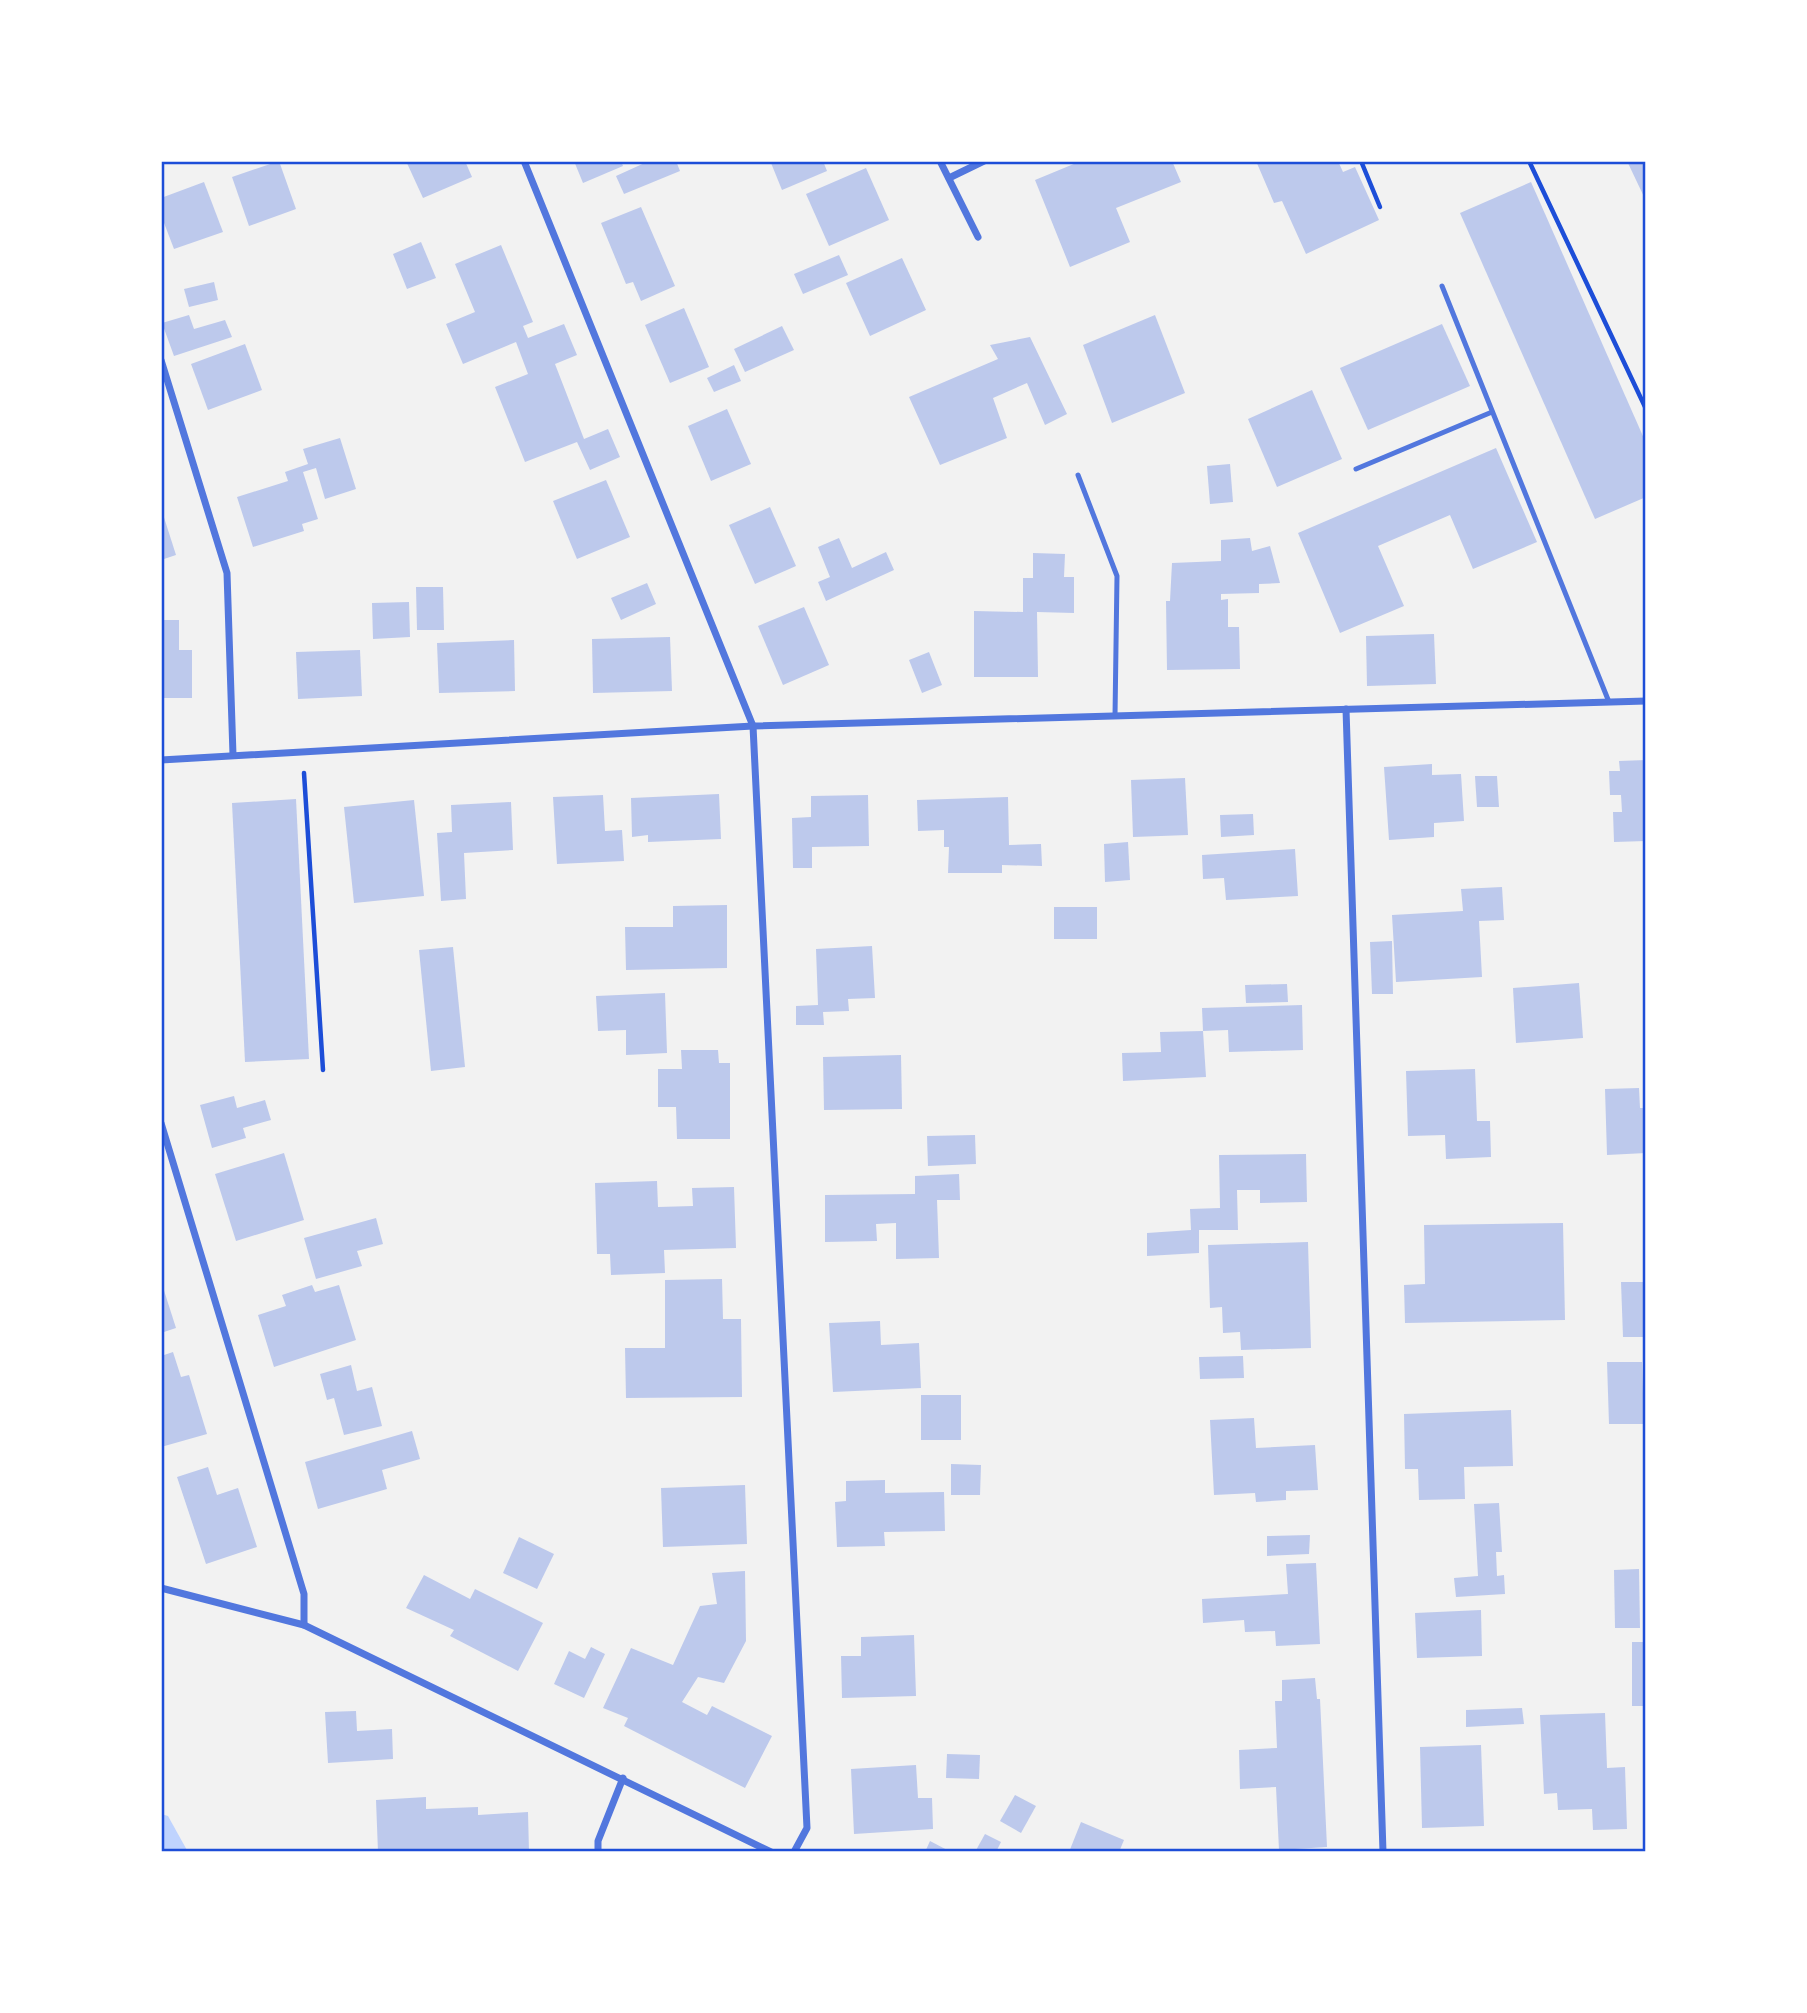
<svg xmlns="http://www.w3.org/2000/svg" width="1807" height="2013" viewBox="0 0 1807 2013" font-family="Mulish,sans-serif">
  <rect width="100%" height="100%" fill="#f2f2f2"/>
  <polygon fill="#bfd3fe" points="161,1814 168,1816 188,1852 161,1852"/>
  <g fill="#bdc9ec">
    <polygon points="279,161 296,209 249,226 232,177"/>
    <polygon points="406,161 465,161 472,177 423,198"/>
    <polygon points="574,161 621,161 623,166 583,183"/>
    <polygon points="649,161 676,161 680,171 624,194 616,176"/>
    <polygon points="776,161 823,161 827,171 782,190 771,163"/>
    <polygon points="1081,161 1097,161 1098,164 1105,161 1172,161 1181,182 1116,208 1130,242 1070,267 1035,180"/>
    <polygon points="1256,161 1338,161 1343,172 1355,167 1379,220 1306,254 1282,201 1274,203"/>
    <polygon points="1627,161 1646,161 1646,201"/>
    <polygon points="866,168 889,220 829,246 806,194"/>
    <polygon points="204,182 223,232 174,249 161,215 161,198"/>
    <polygon points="1531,182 1646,443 1646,497 1595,519 1460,213"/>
    <polygon points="641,207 675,286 641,301 633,282 626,284 601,223"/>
    <polygon points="421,242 436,278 407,289 393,254"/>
    <polygon points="501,245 533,322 523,326 528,338 564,324 577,355 555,364 584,439 608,429 620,457 590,470 577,442 525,462 495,387 528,374 516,342 463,364 446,324 475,312 455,264"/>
    <polygon points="839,255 848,275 803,294 794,274"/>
    <polygon points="902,258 926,310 870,336 846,283"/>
    <polygon points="214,282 218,300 189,307 184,289"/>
    <polygon points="684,308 709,367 670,383 645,325"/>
    <polygon points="189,315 194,329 225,320 232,337 174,356 162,323"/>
    <polygon points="1155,315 1185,393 1112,423 1083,345"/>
    <polygon points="1442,324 1470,386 1368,430 1340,368"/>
    <polygon points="782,326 794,350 745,372 734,349"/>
    <polygon points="1030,337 1067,414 1045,425 1027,383 993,398 1007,438 940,465 909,397 998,359 990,345"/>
    <polygon points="245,344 262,390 208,410 191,364"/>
    <polygon points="734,365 741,381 714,392 707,378"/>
    <polygon points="1312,390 1342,459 1277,487 1248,419"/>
    <polygon points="727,409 751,464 711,481 688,426"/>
    <polygon points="340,438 356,489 325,499 316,468 303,472 318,519 302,524 304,531 253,547 237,497 288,481 285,472 308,464 303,449"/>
    <polygon points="1496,448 1537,542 1473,569 1450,515 1378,546 1404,606 1340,633 1298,533"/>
    <polygon points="1230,464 1233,502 1210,504 1207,466"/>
    <polygon points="606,480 630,537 577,559 553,501"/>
    <polygon points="770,507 796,566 755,584 729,525"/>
    <polygon points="161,508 176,555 161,560"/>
    <polygon points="839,538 852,568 886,552 894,570 826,601 818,582 830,577 818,547"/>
    <polygon points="1250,538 1252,551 1270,546 1280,583 1259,584 1259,593 1221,594 1221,600 1228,599 1228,627 1239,627 1240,669 1167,670 1166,601 1170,601 1172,563 1221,561 1221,540"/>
    <polygon points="1033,553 1065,554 1064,577 1074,577 1074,613 1037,612 1038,677 974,677 974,611 1023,612 1023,578 1033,578"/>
    <polygon points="647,583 656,604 621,620 611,598"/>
    <polygon points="416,587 443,587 444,630 417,630"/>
    <polygon points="409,602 410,637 373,639 372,603"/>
    <polygon points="804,607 829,665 783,685 758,626"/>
    <polygon points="161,620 179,620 179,650 192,650 192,698 161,698"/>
    <polygon points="1434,634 1436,684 1367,686 1366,636"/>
    <polygon points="670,637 672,691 593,693 592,639"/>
    <polygon points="514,640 515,691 439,693 437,643"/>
    <polygon points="360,650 362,696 298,699 296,652"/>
    <polygon points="929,652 942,685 922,693 909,660"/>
    <polygon points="1646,760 1646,841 1614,842 1613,812 1622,812 1621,795 1610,795 1609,771 1620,771 1619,761"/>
    <polygon points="1432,764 1432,775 1461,774 1464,821 1434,823 1434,837 1389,840 1384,767"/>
    <polygon points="1475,776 1497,776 1499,807 1477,807"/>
    <polygon points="1185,778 1188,835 1133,837 1131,780"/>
    <polygon points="719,794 721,839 648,842 648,835 632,837 631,798"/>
    <polygon points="603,795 605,831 622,830 624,861 557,864 553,797"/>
    <polygon points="868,795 869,846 812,847 812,868 793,868 792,818 811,817 811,796"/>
    <polygon points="1008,797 1009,845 1041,844 1042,866 1002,865 1002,873 948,873 949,847 944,847 944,830 918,831 917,800"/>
    <polygon points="296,799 309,1059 245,1062 232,803"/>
    <polygon points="414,800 424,896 354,903 344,807"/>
    <polygon points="511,802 513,850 464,853 466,899 441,901 437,833 452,832 451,805"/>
    <polygon points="1253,814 1254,835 1221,837 1220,815"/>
    <polygon points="1128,842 1130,880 1105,882 1104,844"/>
    <polygon points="1295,849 1298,896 1226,900 1224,878 1203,879 1202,855"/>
    <polygon points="1502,887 1504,920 1479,921 1482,977 1396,982 1392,915 1463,911 1461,889"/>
    <polygon points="727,905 727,968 626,970 625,927 673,927 673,906"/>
    <rect x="1054" y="907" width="43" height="32"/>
    <polygon points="1392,941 1393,994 1372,994 1370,942"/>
    <polygon points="872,946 875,998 848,999 849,1011 823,1012 824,1025 796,1025 796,1006 818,1005 816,949"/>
    <polygon points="453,947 465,1067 431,1071 419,950"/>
    <polygon points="1579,983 1583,1038 1516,1043 1513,988"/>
    <polygon points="1287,984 1288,1002 1246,1003 1245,985"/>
    <polygon points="665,993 667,1053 626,1055 626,1030 598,1031 596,996"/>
    <polygon points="1302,1005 1303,1050 1229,1052 1228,1030 1203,1031 1202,1008"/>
    <polygon points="1203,1031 1206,1077 1123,1081 1122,1053 1161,1052 1160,1032"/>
    <polygon points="681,1050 718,1050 719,1063 730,1063 730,1139 677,1139 676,1107 658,1107 658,1069 682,1069"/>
    <polygon points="901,1055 902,1109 824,1110 823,1057"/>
    <polygon points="1475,1069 1477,1121 1490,1121 1491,1157 1446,1159 1445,1135 1408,1136 1406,1071"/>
    <polygon points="1639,1088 1640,1108 1646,1108 1646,1153 1607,1155 1605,1089"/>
    <polygon points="234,1096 237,1108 265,1100 271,1120 243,1128 246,1138 212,1148 200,1105"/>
    <polygon points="975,1135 976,1164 928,1166 927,1136"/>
    <polygon points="284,1153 304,1220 236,1241 215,1174"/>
    <polygon points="1306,1154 1307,1202 1260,1203 1260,1190 1237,1190 1238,1230 1199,1230 1199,1253 1147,1256 1147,1233 1191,1230 1190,1209 1220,1208 1219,1155"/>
    <polygon points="959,1174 960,1200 937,1200 939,1258 896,1259 896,1223 876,1224 877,1241 825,1242 825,1195 915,1194 915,1176"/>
    <polygon points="657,1181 658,1207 693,1206 692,1188 734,1187 736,1248 664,1250 665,1273 611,1275 610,1254 597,1254 595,1183"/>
    <polygon points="376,1218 383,1244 357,1251 362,1266 316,1279 304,1238"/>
    <polygon points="1563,1223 1565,1320 1405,1323 1404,1285 1425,1284 1424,1225"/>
    <polygon points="1308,1242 1311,1348 1241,1350 1240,1332 1223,1333 1222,1307 1210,1308 1208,1245"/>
    <polygon points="722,1279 723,1319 741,1319 742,1397 626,1398 625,1348 665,1348 665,1280"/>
    <polygon points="161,1281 176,1328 161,1333"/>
    <polygon points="1621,1282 1646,1282 1646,1337 1623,1337"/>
    <polygon points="312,1285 315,1292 339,1285 356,1340 274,1367 258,1315 286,1306 282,1295"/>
    <polygon points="880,1321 881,1345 919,1343 921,1388 833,1392 829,1323"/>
    <polygon points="173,1352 181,1377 189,1375 207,1434 161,1447 161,1356"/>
    <polygon points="1243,1356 1244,1378 1200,1379 1199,1357"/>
    <polygon points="1607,1362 1642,1362 1644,1424 1609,1424"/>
    <polygon points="351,1365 357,1391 372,1387 382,1426 344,1435 334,1398 327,1400 320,1374"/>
    <rect x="921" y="1395" width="40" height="45"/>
    <polygon points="1511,1410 1513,1466 1464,1467 1465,1499 1419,1500 1418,1469 1405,1469 1404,1414"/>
    <polygon points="1254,1418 1256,1448 1315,1445 1318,1490 1286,1491 1286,1500 1256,1502 1255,1493 1214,1495 1210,1420"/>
    <polygon points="412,1431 420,1459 382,1470 387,1489 318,1509 305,1462"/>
    <polygon points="951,1464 981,1465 980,1495 951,1495"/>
    <polygon points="208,1467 217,1495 238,1488 257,1547 206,1564 177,1477"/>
    <polygon points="885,1480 885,1493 944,1492 945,1531 884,1532 885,1546 837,1547 835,1502 846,1501 846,1481"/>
    <polygon points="745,1485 747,1544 663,1547 661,1488"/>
    <polygon points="1499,1503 1502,1552 1496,1552 1497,1576 1504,1575 1505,1594 1456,1597 1454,1578 1478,1576 1474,1504"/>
    <polygon points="1310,1535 1309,1554 1267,1556 1267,1536"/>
    <polygon points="519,1537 554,1554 537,1589 503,1573"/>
    <polygon points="1316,1563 1320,1644 1276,1646 1275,1631 1245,1632 1244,1620 1203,1623 1202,1599 1288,1594 1286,1564"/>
    <polygon points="1639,1569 1640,1628 1615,1628 1614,1570"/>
    <polygon points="745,1571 746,1641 724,1683 698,1677 682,1702 707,1715 712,1706 772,1736 745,1788 624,1726 628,1718 603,1708 631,1648 673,1665 700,1606 717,1604 712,1573"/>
    <polygon points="424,1575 470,1599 475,1589 543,1623 518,1671 450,1636 454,1630 406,1608"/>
    <polygon points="1481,1610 1482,1656 1417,1658 1415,1613"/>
    <polygon points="914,1635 916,1696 842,1698 841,1656 861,1656 861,1637"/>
    <rect x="1632" y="1642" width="14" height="64"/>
    <polygon points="591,1647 605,1654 584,1698 554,1684 569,1651 585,1659"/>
    <polygon points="1315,1678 1317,1699 1320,1699 1327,1847 1279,1850 1276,1787 1240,1789 1239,1750 1277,1748 1275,1701 1282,1701 1282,1680"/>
    <polygon points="1522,1708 1524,1724 1466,1727 1466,1710"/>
    <polygon points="356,1711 357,1731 392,1729 393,1759 328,1763 325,1712"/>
    <polygon points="1605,1713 1607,1768 1625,1767 1627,1829 1593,1830 1592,1809 1558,1810 1557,1793 1544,1794 1540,1715"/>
    <polygon points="1481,1745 1484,1826 1422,1828 1420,1747"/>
    <polygon points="947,1754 980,1755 979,1779 946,1778"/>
    <polygon points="916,1765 918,1798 932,1798 933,1829 854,1834 851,1769"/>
    <polygon points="1015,1795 1036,1806 1021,1833 1000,1821"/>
    <polygon points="426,1797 426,1809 478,1807 478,1815 528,1812 529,1852 378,1852 376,1800"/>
    <polygon points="1081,1822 1124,1840 1119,1852 1069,1852"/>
    <polygon points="985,1834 1001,1842 996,1852 975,1852"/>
    <polygon points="930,1841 951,1852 925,1852"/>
  </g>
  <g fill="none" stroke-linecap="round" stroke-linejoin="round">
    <g stroke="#1d4ed8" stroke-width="4.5">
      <polyline points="1361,161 1380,207"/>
      <polyline points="1529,161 1646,409"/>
      <polyline points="304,773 323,1070"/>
    </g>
    <g stroke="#5277de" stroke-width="5">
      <polyline points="1442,286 1609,702"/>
      <polyline points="1356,469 1492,412"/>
      <polyline points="1078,475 1117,576 1115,716"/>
    </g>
    <g stroke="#5277de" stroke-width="7">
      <polyline points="524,161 753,726 807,1828 794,1852"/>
      <polyline points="940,161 978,237"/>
      <polyline points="949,178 984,161"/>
      <polyline points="161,360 227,573 233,755"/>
      <polyline points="1346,709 1383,1852"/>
      <polyline points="161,760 753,726 1646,701"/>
      <polyline points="161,1123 304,1594 304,1625"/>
      <polyline points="161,1588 304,1625 771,1852"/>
      <polyline points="598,1852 598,1841 623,1778"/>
    </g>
  </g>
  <rect width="1807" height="2013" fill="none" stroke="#ffffff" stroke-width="326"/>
  <rect x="163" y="163" width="1481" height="1687" fill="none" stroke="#1d4ed8" stroke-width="2.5"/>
</svg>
